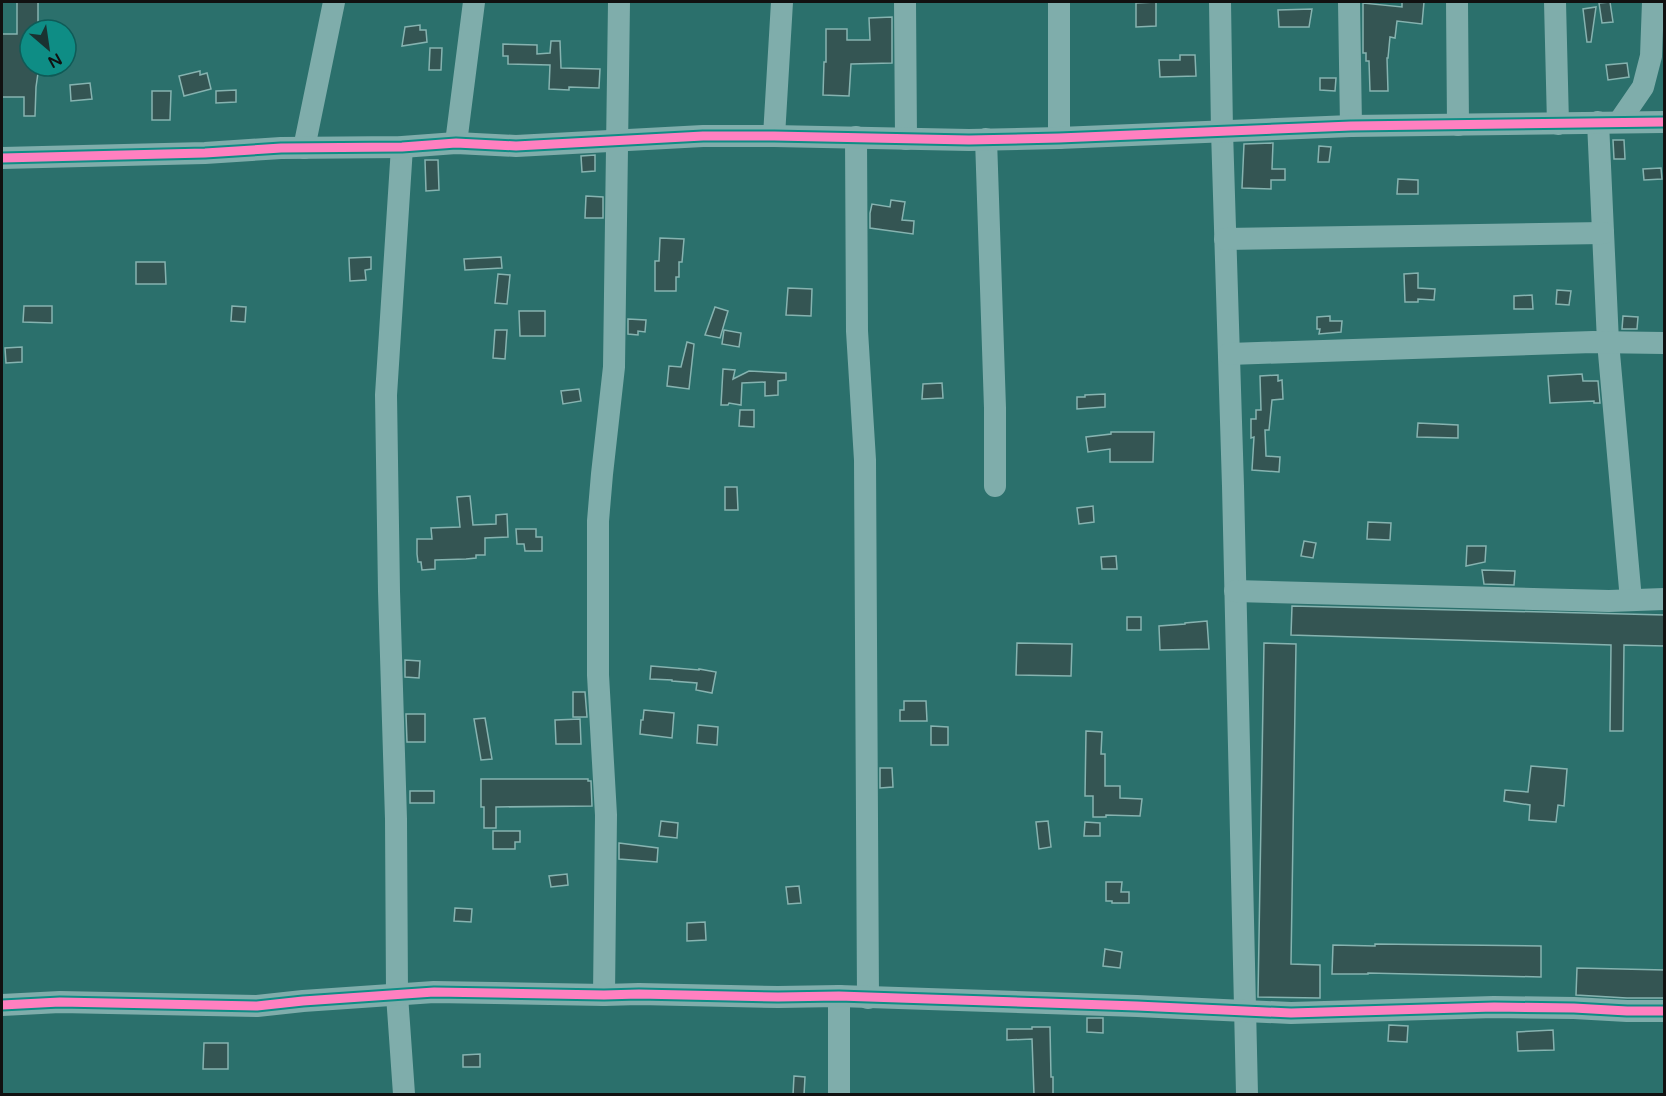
<svg xmlns="http://www.w3.org/2000/svg" width="1666" height="1096" viewBox="0 0 1666 1096" font-family="'Varela Round',sans-serif">
  <rect width="100%" height="100%" fill="#2b706c"/>
  <g fill="#345553" stroke="#86b3b0" stroke-width="1.5">
    <polygon points="17,2 38,2 38,30 30,30 30,66 39,66 36,87 35,116 24,116 24,97 2,97 2,34 17,34"/>
    <polygon points="1156,2 1156,26 1136,27 1136,3"/>
    <polygon points="1402,2 1424,2 1422,24 1397,21 1395,38 1390,37 1388,58 1387,58 1388,91 1370,91 1369,61 1366,61 1366,53 1363,53 1363,3 1402,7"/>
    <polygon points="1610,2 1613,22 1602,23 1599,3"/>
    <polygon points="1596,7 1591,42 1587,42 1583,9"/>
    <polygon points="1312,9 1309,27 1279,27 1278,10"/>
    <polygon points="892,17 892,63 851,64 849,96 823,95 824,62 826,62 826,29 847,29 847,40 870,40 869,18"/>
    <polygon points="420,25 420,30 426,30 427,42 402,46 405,27"/>
    <polygon points="551,41 560,41 561,68 600,69 599,88 569,87 569,90 549,89 550,65 508,64 508,56 503,56 503,44 537,45 537,54 550,53"/>
    <polygon points="430,48 442,48 441,70 429,70"/>
    <polygon points="1180,55 1195,55 1196,76 1160,77 1159,60 1180,60"/>
    <polygon points="1627,63 1629,77 1608,80 1606,65"/>
    <polygon points="200,71 200,75 207,73 211,89 184,96 179,76"/>
    <polygon points="1320,78 1336,78 1335,91 1320,90"/>
    <polygon points="90,83 92,99 71,101 70,85"/>
    <polygon points="236,90 236,102 216,103 216,91"/>
    <polygon points="152,91 171,91 170,120 152,120"/>
    <polygon points="1613,140 1624,140 1625,159 1614,159"/>
    <polygon points="1273,143 1272,169 1285,169 1285,180 1271,180 1271,189 1242,188 1244,144"/>
    <polygon points="1319,146 1331,147 1329,162 1318,162"/>
    <polygon points="595,155 595,171 582,172 581,156"/>
    <polygon points="425,160 438,160 439,190 426,191"/>
    <polygon points="1661,168 1662,179 1644,180 1643,169"/>
    <polygon points="1398,179 1418,180 1418,194 1397,194"/>
    <polygon points="586,196 603,197 603,218 585,218"/>
    <polygon points="891,200 905,202 902,220 914,221 913,234 870,228 870,213 872,204 890,207"/>
    <polygon points="660,238 684,239 682,262 679,262 679,277 676,277 676,291 655,291 655,261 659,261"/>
    <polygon points="371,257 371,269 365,270 366,280 350,281 349,258"/>
    <polygon points="501,257 502,268 465,270 464,259"/>
    <polygon points="136,262 165,262 166,284 136,284"/>
    <polygon points="1418,273 1418,288 1435,289 1434,300 1418,299 1418,302 1405,302 1404,274"/>
    <polygon points="498,274 510,275 507,304 495,303"/>
    <polygon points="788,288 812,289 811,316 786,315"/>
    <polygon points="1557,290 1571,291 1569,305 1556,304"/>
    <polygon points="1532,295 1533,309 1514,309 1514,296"/>
    <polygon points="24,306 52,306 52,323 23,322"/>
    <polygon points="232,306 246,307 245,322 231,321"/>
    <polygon points="715,307 728,311 720,338 705,335"/>
    <polygon points="519,311 545,311 545,336 520,336"/>
    <polygon points="1330,316 1330,321 1342,321 1341,332 1319,334 1320,329 1317,329 1317,317"/>
    <polygon points="1623,316 1638,317 1637,329 1622,329"/>
    <polygon points="628,319 646,320 645,332 638,331 638,335 628,334"/>
    <polygon points="495,330 507,330 505,359 493,358"/>
    <polygon points="724,330 741,333 739,347 722,344"/>
    <polygon points="687,342 694,344 689,389 667,386 669,366 681,367"/>
    <polygon points="22,347 22,362 6,363 5,348"/>
    <polygon points="723,369 735,370 733,379 749,371 786,373 786,380 778,381 778,395 765,396 765,382 742,383 741,405 729,403 728,405 721,405"/>
    <polygon points="1582,374 1583,381 1598,381 1600,403 1594,403 1594,401 1550,403 1548,376"/>
    <polygon points="1278,375 1278,381 1282,380 1283,399 1272,400 1269,430 1265,430 1266,456 1280,457 1279,472 1252,470 1254,437 1251,438 1251,419 1256,419 1256,410 1261,410 1260,376"/>
    <polygon points="942,383 943,398 922,399 923,384"/>
    <polygon points="579,389 581,401 563,404 561,391"/>
    <polygon points="1105,394 1105,407 1077,409 1077,397 1085,397 1085,395"/>
    <polygon points="740,410 754,410 754,427 739,426"/>
    <polygon points="1418,423 1458,425 1458,438 1417,437"/>
    <polygon points="1111,432 1154,432 1153,462 1110,462 1110,449 1088,452 1086,437 1111,434"/>
    <polygon points="725,487 737,487 738,510 725,510"/>
    <polygon points="470,496 473,525 496,524 496,515 507,514 508,537 485,538 485,555 476,555 476,558 466,559 435,560 435,569 422,570 421,562 418,562 417,554 417,539 432,539 431,528 460,527 457,497"/>
    <polygon points="1093,506 1094,522 1079,524 1077,508"/>
    <polygon points="1368,522 1391,523 1390,540 1367,539"/>
    <polygon points="516,529 536,529 536,537 542,537 542,551 525,551 524,544 517,544"/>
    <polygon points="1304,541 1316,543 1313,558 1301,556"/>
    <polygon points="1467,546 1486,546 1485,562 1466,566"/>
    <polygon points="1116,556 1117,569 1102,569 1101,557"/>
    <polygon points="1482,570 1515,571 1514,585 1484,584"/>
    <polygon points="1292,606 1665,615 1665,646 1624,645 1623,731 1610,731 1611,645 1291,635"/>
    <rect x="1127" y="617" width="14" height="13"/>
    <polygon points="1207,621 1209,649 1160,650 1159,626 1185,624 1185,623"/>
    <polygon points="1017,643 1072,644 1071,676 1016,675"/>
    <polygon points="1264,643 1296,644 1291,964 1320,965 1320,998 1258,997"/>
    <polygon points="405,660 420,661 419,678 405,677"/>
    <polygon points="651,666 699,670 699,669 716,672 712,693 696,690 697,683 672,681 672,680 650,679"/>
    <polygon points="573,692 585,692 587,717 573,717"/>
    <polygon points="904,701 926,701 927,721 900,721 900,710 904,710"/>
    <polygon points="644,710 674,713 672,738 640,734 641,720 643,720"/>
    <polygon points="406,714 425,714 425,742 407,742"/>
    <polygon points="485,718 492,759 481,760 474,719"/>
    <polygon points="580,719 581,744 556,744 555,720"/>
    <polygon points="698,725 718,727 717,745 697,743"/>
    <polygon points="931,726 948,727 948,745 931,745"/>
    <polygon points="1086,731 1102,732 1101,754 1105,754 1105,786 1120,786 1120,798 1142,799 1140,816 1106,815 1106,817 1093,817 1093,796 1085,796"/>
    <polygon points="1531,766 1567,769 1564,806 1558,805 1556,822 1529,820 1530,805 1504,801 1505,790 1528,792"/>
    <polygon points="880,768 892,768 893,787 880,788"/>
    <polygon points="481,779 588,779 588,781 591,781 592,806 496,807 496,828 484,828 484,807 481,807"/>
    <rect x="410" y="791" width="24" height="12"/>
    <polygon points="661,821 678,823 677,838 659,836"/>
    <polygon points="1048,821 1051,847 1039,849 1036,822"/>
    <polygon points="1085,822 1100,823 1100,836 1084,836"/>
    <polygon points="493,831 520,831 520,842 515,842 515,849 493,849"/>
    <polygon points="619,843 658,848 657,862 619,859"/>
    <polygon points="567,874 568,885 551,887 549,876"/>
    <polygon points="1106,882 1122,882 1121,892 1129,892 1129,903 1112,903 1112,901 1106,901"/>
    <polygon points="799,886 801,903 788,904 786,887"/>
    <polygon points="455,908 472,909 471,922 454,921"/>
    <polygon points="705,922 706,940 687,941 687,923"/>
    <polygon points="1375,944 1541,946 1541,977 1368,973 1368,974 1332,974 1333,945 1375,946"/>
    <polygon points="1105,949 1122,952 1120,968 1103,966"/>
    <polygon points="1577,968 1665,970 1665,998 1627,998 1576,995"/>
    <polygon points="1087,1018 1103,1018 1103,1033 1087,1032"/>
    <polygon points="1389,1025 1408,1026 1407,1042 1388,1041"/>
    <polygon points="1032,1027 1050,1027 1051,1077 1053,1077 1053,1095 1034,1095 1032,1039 1007,1040 1007,1029 1032,1029"/>
    <polygon points="1553,1030 1554,1050 1518,1051 1517,1032"/>
    <polygon points="204,1043 228,1043 228,1069 203,1069"/>
    <polygon points="480,1054 480,1067 463,1067 463,1055"/>
    <polygon points="794,1076 805,1077 804,1095 793,1095"/>
  </g>
  <g fill="none" stroke-linecap="round" stroke-linejoin="round">
    <g stroke="#7fadab" stroke-width="22">
      <polyline points="905,2 906,139"/>
      <polyline points="1220,2 1222,131 1233,486 1247,1094"/>
      <polyline points="1349,2 1351,126"/>
      <polyline points="1457,2 1458,125"/>
      <polyline points="1555,2 1558,124"/>
      <polyline points="1598,122 1608,342 1631,600"/>
      <polyline points="1619,122 1643,87 1651,56 1653,2"/>
      <polyline points="774,136 782,2"/>
      <polyline points="856,137 857,331 865,460 868,998"/>
      <polyline points="1059,138 1059,2"/>
      <polyline points="986,139 995,408 995,486"/>
      <polyline points="456,143 474,2"/>
      <polyline points="402,147 386,395 389,591 396,819 397,995 404,1094"/>
      <polyline points="304,148 334,2"/>
      <polyline points="2,158 205,153 281,148 402,147 456,143 516,146 703,136 774,136 969,140 1059,138 1351,126 1664,122"/>
      <polyline points="1225,239 1603,233"/>
      <polyline points="1229,354 1593,342 1664,343"/>
      <polyline points="1235,591 1609,601 1664,599"/>
      <polyline points="604,995 606,815 598,675 598,521 602,474 614,367 619,2"/>
      <polyline points="2,1005 60,1002 257,1006 303,1001 434,992 604,995 639,994 778,997 839,996 1137,1006 1291,1013 1494,1007 1574,1008 1627,1011 1664,1011"/>
      <polyline points="839,1094 839,996"/>
    </g>
    <defs>
      <g id="cycleway">
        <polyline points="2,158 205,153 281,148 402,147 456,143 516,146 703,136 774,136 969,140 1059,138 1351,126 1664,122"/>
        <polyline points="2,1005 60,1002 257,1006 303,1001 434,992 604,995 639,994 778,997 839,996 1137,1006 1291,1013 1494,1007 1574,1008 1627,1011 1664,1011"/>
      </g>
    </defs>
    <use href="#cycleway" stroke="#0e8d85" stroke-width="13"/>
    <use href="#cycleway" stroke="#ff80c0" stroke-width="9"/>
  </g>
  <rect width="1666" height="1096" fill="none" stroke="#111111" stroke-width="6"/>
  <g transform="translate(48 48) rotate(151)"><circle r="28" fill="#0e8d85" stroke="#0f5b57" stroke-width="1.5"/>
  <path d="M0-4.5L10 22L0 15L-10 22Z" fill="#1a3231"/>
  <text y="-9" font-size="16" font-weight="bold" text-anchor="middle" fill="#111111">N</text>
  </g>
</svg>
